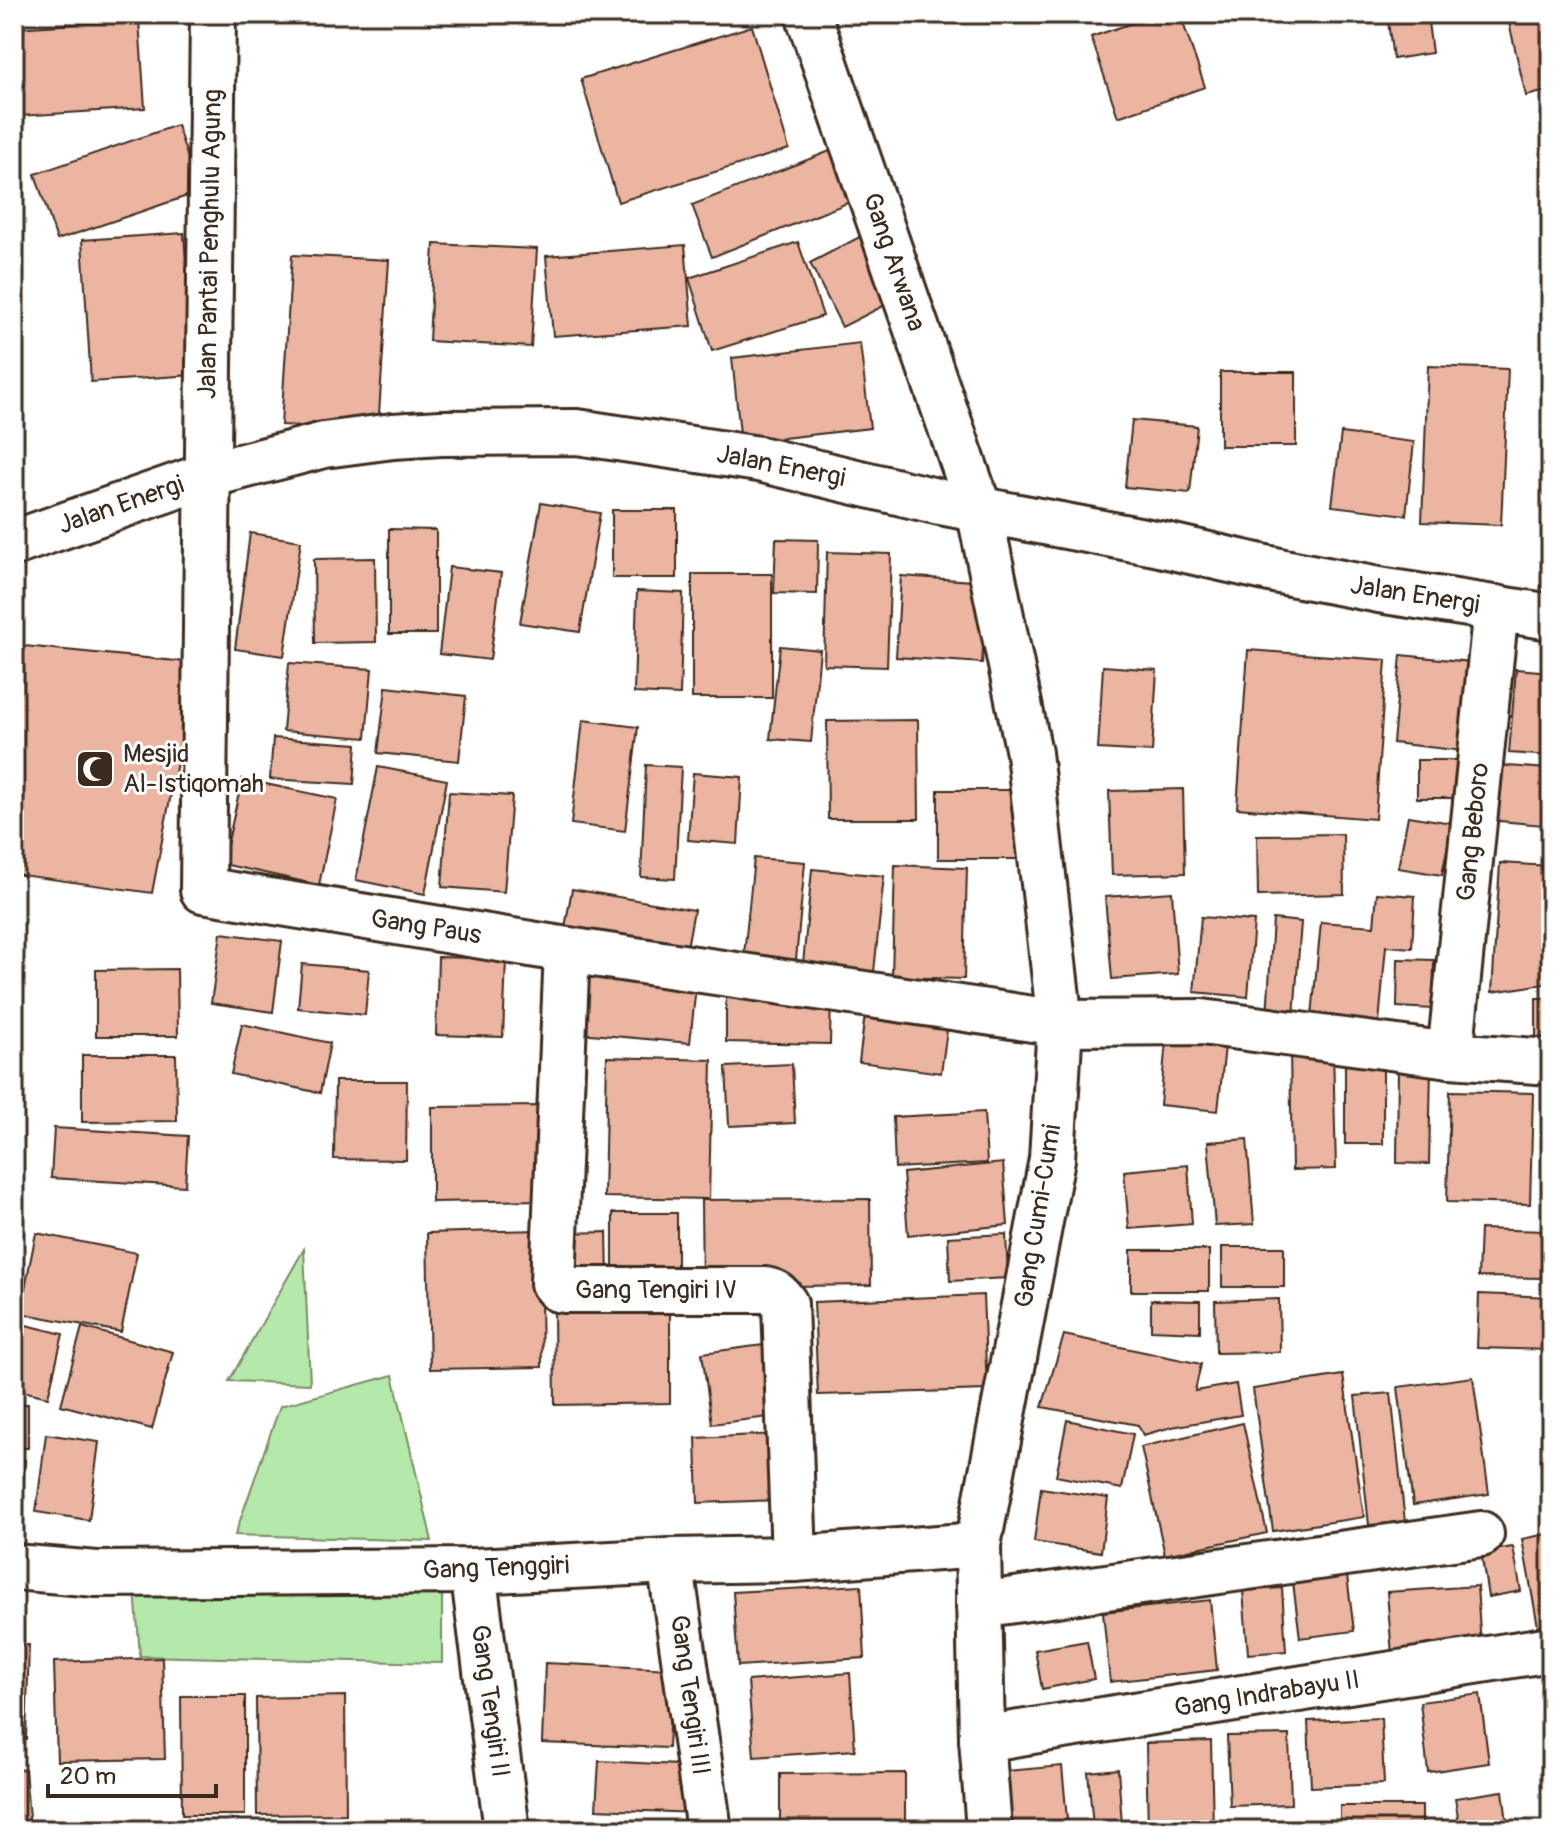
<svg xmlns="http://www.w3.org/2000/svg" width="1565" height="1844" viewBox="0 0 1565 1844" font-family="Pangolin,sans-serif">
  <rect width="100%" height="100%" fill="#fff"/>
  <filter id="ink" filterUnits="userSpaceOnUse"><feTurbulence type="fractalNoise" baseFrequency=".0125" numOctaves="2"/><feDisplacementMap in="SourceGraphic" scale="16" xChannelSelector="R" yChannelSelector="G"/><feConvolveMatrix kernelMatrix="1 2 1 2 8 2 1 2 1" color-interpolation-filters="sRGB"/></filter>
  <g filter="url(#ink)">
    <g fill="#b5e9aa" stroke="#788a64" stroke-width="2">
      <polygon points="304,1249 310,1384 229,1381"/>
      <polygon points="393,1375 432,1541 235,1535 280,1406"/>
      <polygon points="135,1589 442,1591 442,1663 140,1656"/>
    </g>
    <g fill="#ecb5a1" stroke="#3b2a1e" stroke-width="2">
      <polygon points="1159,14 1180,14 1205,87 1118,117 1091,37"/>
      <polygon points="1387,14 1427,14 1432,53 1393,59"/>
      <polygon points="1507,14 1551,14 1551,90 1526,96"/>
      <polygon points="139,20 145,108 19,116 14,28"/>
      <polygon points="752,26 789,149 618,202 581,79"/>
      <polygon points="177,125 199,192 57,240 35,174"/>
      <polygon points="835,149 855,200 712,257 692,205"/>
      <polygon points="869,232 903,296 842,327 810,263"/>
      <polygon points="184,233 193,375 91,382 82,240"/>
      <polygon points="798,242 823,316 712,351 689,278"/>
      <polygon points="434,244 537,249 531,347 429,341"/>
      <polygon points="685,245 692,326 553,336 546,256"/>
      <polygon points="292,255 389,260 378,430 281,425"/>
      <polygon points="860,343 870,428 741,443 732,358"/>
      <polygon points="1428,366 1508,369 1501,525 1422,522"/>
      <rect x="1220" y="372" width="76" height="74"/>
      <polygon points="1132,420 1197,426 1190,493 1125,487"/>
      <polygon points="1341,433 1414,442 1406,515 1332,506"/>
      <polygon points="541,503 600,513 580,632 520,623"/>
      <rect x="612" y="510" width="65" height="68"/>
      <polygon points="389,529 436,530 436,634 389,634"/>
      <polygon points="250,533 301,541 284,656 235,649"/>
      <polygon points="776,539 818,540 817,594 774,593"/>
      <polygon points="827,552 891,554 887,667 824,665"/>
      <polygon points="375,558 376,642 315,643 314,559"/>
      <polygon points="449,567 501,573 490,660 439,654"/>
      <rect x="692" y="574" width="80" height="124"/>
      <polygon points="901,576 987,582 982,663 896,657"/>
      <polygon points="637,591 683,593 680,695 634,693"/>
      <polygon points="14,645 196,663 152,893 14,874"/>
      <polygon points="780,646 820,650 811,742 770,739"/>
      <polygon points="1248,650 1386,660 1375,819 1237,808"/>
      <polygon points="1401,655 1471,662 1463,751 1393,743"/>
      <polygon points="289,663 372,669 366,738 283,731"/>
      <polygon points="1103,666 1157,670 1152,752 1098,749"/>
      <polygon points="1516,669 1551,672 1551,756 1509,753"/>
      <polygon points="386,687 466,696 459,761 378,753"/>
      <polygon points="583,720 638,727 625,831 571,824"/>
      <polygon points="918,720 919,819 828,819 827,721"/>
      <polygon points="273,738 357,744 354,784 270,779"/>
      <rect x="1417" y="760" width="49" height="38"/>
      <polygon points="646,765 681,767 675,879 641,877"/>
      <polygon points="1495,765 1548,769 1543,825 1489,820"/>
      <polygon points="378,767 447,780 425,894 356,880"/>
      <polygon points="693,773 742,777 738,844 688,840"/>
      <polygon points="242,779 337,799 319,885 223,864"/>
      <polygon points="1183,789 1185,873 1112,875 1109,791"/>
      <rect x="938" y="790" width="96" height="69"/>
      <polygon points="449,792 512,796 504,892 442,887"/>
      <polygon points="1408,816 1452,823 1442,875 1398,868"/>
      <polygon points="1343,834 1344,894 1258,896 1257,835"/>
      <polygon points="754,858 805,862 796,960 744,955"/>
      <polygon points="1500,863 1551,866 1551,983 1492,992"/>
      <polygon points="895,865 967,868 964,979 892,977"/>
      <polygon points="812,869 884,876 874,972 803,964"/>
      <polygon points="572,889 694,910 686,953 564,933"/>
      <polygon points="1172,892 1178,974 1112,979 1105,897"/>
      <polygon points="1377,893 1415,896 1412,948 1386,946 1379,1023 1312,1016 1321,922 1374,926"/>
      <polygon points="1201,917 1254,921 1248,997 1194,992"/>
      <polygon points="1273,919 1301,922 1294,1017 1267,1016"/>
      <polygon points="221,933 282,941 273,1012 211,1003"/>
      <polygon points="438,957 506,959 503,1037 436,1035"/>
      <polygon points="1398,959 1434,960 1433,1009 1397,1007"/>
      <polygon points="302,964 369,970 365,1015 298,1008"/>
      <polygon points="586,965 697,976 690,1043 580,1033"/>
      <polygon points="177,969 178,1036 96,1036 96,970"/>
      <polygon points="726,989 831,990 830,1044 726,1042"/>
      <polygon points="867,998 950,1009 941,1073 859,1062"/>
      <rect x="1536" y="998" width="15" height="49"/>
      <polygon points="242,1024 330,1043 320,1093 231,1074"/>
      <polygon points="1167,1031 1226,1037 1218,1111 1160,1105"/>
      <polygon points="1333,1048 1336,1169 1292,1170 1290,1049"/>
      <rect x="1345" y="1053" width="38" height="91"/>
      <polygon points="82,1055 176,1055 177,1121 82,1122"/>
      <polygon points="607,1057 712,1060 709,1199 604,1197"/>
      <polygon points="792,1064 795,1123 729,1126 726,1067"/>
      <polygon points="1398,1065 1431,1066 1429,1164 1397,1163"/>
      <polygon points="335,1081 407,1081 406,1160 334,1159"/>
      <polygon points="1450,1091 1533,1093 1530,1204 1447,1202"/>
      <polygon points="541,1106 542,1200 432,1202 432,1107"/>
      <polygon points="984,1112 987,1163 895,1168 893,1117"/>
      <polygon points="54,1128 188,1136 185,1186 51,1178"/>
      <polygon points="1247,1139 1254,1224 1215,1226 1208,1142"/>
      <polygon points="1003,1163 1008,1225 908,1235 903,1173"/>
      <polygon points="1188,1165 1192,1224 1129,1229 1124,1171"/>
      <polygon points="870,1199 871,1285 702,1287 701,1200"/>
      <rect x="613" y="1213" width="64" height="59"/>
      <polygon points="1480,1229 1545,1231 1544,1278 1478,1277"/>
      <polygon points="540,1230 542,1367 430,1369 427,1233"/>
      <polygon points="607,1232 608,1279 561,1280 560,1233"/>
      <polygon points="36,1233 137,1253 121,1332 20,1313"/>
      <polygon points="1006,1234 1008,1278 950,1281 948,1237"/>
      <rect x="1222" y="1247" width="62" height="40"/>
      <rect x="1131" y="1250" width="78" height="41"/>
      <polygon points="1479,1294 1551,1297 1551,1350 1477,1348"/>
      <polygon points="983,1295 987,1390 818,1395 814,1302"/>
      <polygon points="1279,1299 1280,1352 1216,1353 1215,1301"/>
      <polygon points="1151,1300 1200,1301 1200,1332 1151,1330"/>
      <polygon points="670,1309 670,1403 555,1405 554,1311"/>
      <polygon points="14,1322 63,1334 48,1397 14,1389"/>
      <polygon points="82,1327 173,1352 152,1429 61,1405"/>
      <polygon points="1064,1335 1201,1364 1195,1391 1236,1384 1241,1415 1172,1427 1143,1435 1138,1425 1042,1407"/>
      <polygon points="778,1343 786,1415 712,1424 702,1353"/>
      <polygon points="1343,1375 1364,1517 1273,1531 1253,1389"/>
      <polygon points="1473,1377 1489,1494 1413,1505 1398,1387"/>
      <polygon points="1391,1393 1405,1522 1369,1525 1355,1396"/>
      <rect x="14" y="1404" width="14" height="44"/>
      <polygon points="1067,1420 1133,1434 1122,1489 1056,1476"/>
      <polygon points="1243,1423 1267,1533 1165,1555 1141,1447"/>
      <polygon points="46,1434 99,1442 89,1520 36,1512"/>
      <polygon points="780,1434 782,1500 698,1503 696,1438"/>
      <polygon points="1551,1458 1551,1516 1545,1516 1541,1459"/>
      <polygon points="14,1459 25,1460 18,1538 14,1537"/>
      <polygon points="1041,1488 1108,1498 1101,1552 1034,1542"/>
      <polygon points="1551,1533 1551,1641 1541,1643 1522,1539"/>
      <polygon points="1513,1547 1521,1591 1488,1597 1481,1552"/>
      <polygon points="1346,1568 1354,1631 1300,1638 1292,1575"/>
      <polygon points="861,1585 865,1658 738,1666 733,1592"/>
      <polygon points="1477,1586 1482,1662 1393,1668 1387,1592"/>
      <polygon points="1282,1588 1286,1651 1248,1654 1243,1591"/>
      <polygon points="1210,1600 1217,1670 1110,1682 1103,1612"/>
      <polygon points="1087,1641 1094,1679 1042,1689 1035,1650"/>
      <polygon points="14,1645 29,1645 26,1739 14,1739"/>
      <polygon points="162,1658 165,1759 57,1761 54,1662"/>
      <polygon points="545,1663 672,1669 668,1748 542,1743"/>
      <polygon points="850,1673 855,1750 754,1757 748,1681"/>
      <polygon points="1480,1694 1489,1763 1428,1772 1420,1702"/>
      <polygon points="181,1696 245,1696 245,1815 182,1815"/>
      <polygon points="345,1696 346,1814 257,1815 256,1698"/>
      <polygon points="1381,1718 1384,1784 1311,1787 1308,1721"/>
      <polygon points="1289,1735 1291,1804 1230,1806 1227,1736"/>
      <polygon points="1211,1741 1213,1830 1148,1830 1146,1743"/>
      <polygon points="599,1761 698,1766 696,1813 596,1809"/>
      <polygon points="1062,1766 1068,1830 1001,1830 996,1772"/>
      <polygon points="25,1769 30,1830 14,1830 14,1770"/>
      <polygon points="1118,1769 1122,1825 1093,1827 1088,1772"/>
      <polygon points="905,1773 905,1830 780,1830 780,1774"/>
      <polygon points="1503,1791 1508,1830 1460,1830 1455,1798"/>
      <rect x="1340" y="1806" width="82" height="24"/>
      <rect x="1233" y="1826" width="46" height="4"/>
    </g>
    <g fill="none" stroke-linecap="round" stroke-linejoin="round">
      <defs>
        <g id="minor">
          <polyline points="213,14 203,890 567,950 1060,1023 1202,1022 1450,1055 1551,1062"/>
          <polyline points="808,14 979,509 1029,753 1060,1023 1052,1159 978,1545 982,1739 989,1830"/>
          <path d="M 567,950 L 553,1283 L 558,1289 L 565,1290 L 765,1290 C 776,1292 779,1295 785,1304 L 794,1559"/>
          <polyline points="1450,1055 1496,608"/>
          <polyline points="670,1561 709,1830"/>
          <polyline points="14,1567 97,1574 473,1571 670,1561 794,1559 978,1545"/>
          <polyline points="473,1571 507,1830"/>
          <polyline points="979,1605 1481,1534"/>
          <polyline points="982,1739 1551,1649"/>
        </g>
        <polyline id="trunk" points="14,543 208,475 324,445 393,436 441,433 577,432 759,459 940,502 1160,544 1279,571 1379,590 1551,617"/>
      </defs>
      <use href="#minor" stroke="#3b2a1e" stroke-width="50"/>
      <use href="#trunk" stroke="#3b2a1e" stroke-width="50"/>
      <use href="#minor" stroke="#fff" stroke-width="44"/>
      <use href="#trunk" stroke="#fff" stroke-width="44"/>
    </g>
  </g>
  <defs>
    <symbol id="mosque-square" viewBox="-11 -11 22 22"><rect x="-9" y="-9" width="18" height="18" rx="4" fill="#3b2a1e" stroke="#fff"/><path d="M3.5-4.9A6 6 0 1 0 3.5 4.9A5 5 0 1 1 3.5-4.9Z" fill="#fff"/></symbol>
  </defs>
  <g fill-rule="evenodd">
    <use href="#mosque-square" x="73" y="747" width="44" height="44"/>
  </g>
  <g text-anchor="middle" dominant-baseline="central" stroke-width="6" stroke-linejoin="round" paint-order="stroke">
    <g font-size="26" fill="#3b2a1e" stroke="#fff">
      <text transform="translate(210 244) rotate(-89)">Jalan Pantai Penghulu Agung</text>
      <text transform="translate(894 262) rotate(71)">Gang Arwana</text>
      <text transform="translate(781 466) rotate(11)">Jalan Energi</text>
      <text transform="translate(121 505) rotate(-19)">Jalan Energi</text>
      <text transform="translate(1415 595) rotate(9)">Jalan Energi</text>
      <text transform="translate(1473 832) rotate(-84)">Gang Beboro</text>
      <text transform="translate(426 927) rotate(9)">Gang Paus</text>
      <text transform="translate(1038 1216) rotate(-81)">Gang Cumi-Cumi</text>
      <text x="656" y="1290">Gang Tengiri IV</text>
      <text transform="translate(496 1568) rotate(-2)">Gang Tenggiri</text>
      <text transform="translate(1267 1694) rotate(-9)">Gang Indrabayu II</text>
      <text transform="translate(690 1695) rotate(82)">Gang Tengiri III</text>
      <text transform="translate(490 1701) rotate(82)">Gang Tengiri II</text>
    </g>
    <g font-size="26" fill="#3b2a1e" stroke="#fff" text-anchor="start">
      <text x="123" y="754">Mesjid<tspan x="123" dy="30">Al-Istiqomah</tspan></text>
    </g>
  </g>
  <rect width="1565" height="1844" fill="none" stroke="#fff" stroke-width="48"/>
  <rect x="24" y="24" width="1517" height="1796" fill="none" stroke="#3b2a1e" stroke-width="3" filter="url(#ink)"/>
  <path d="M48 1784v12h168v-12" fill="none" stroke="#3b2a1e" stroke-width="4"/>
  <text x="60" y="1784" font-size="24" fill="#3b2a1e" stroke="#ffffff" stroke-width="6" paint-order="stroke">20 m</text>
</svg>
